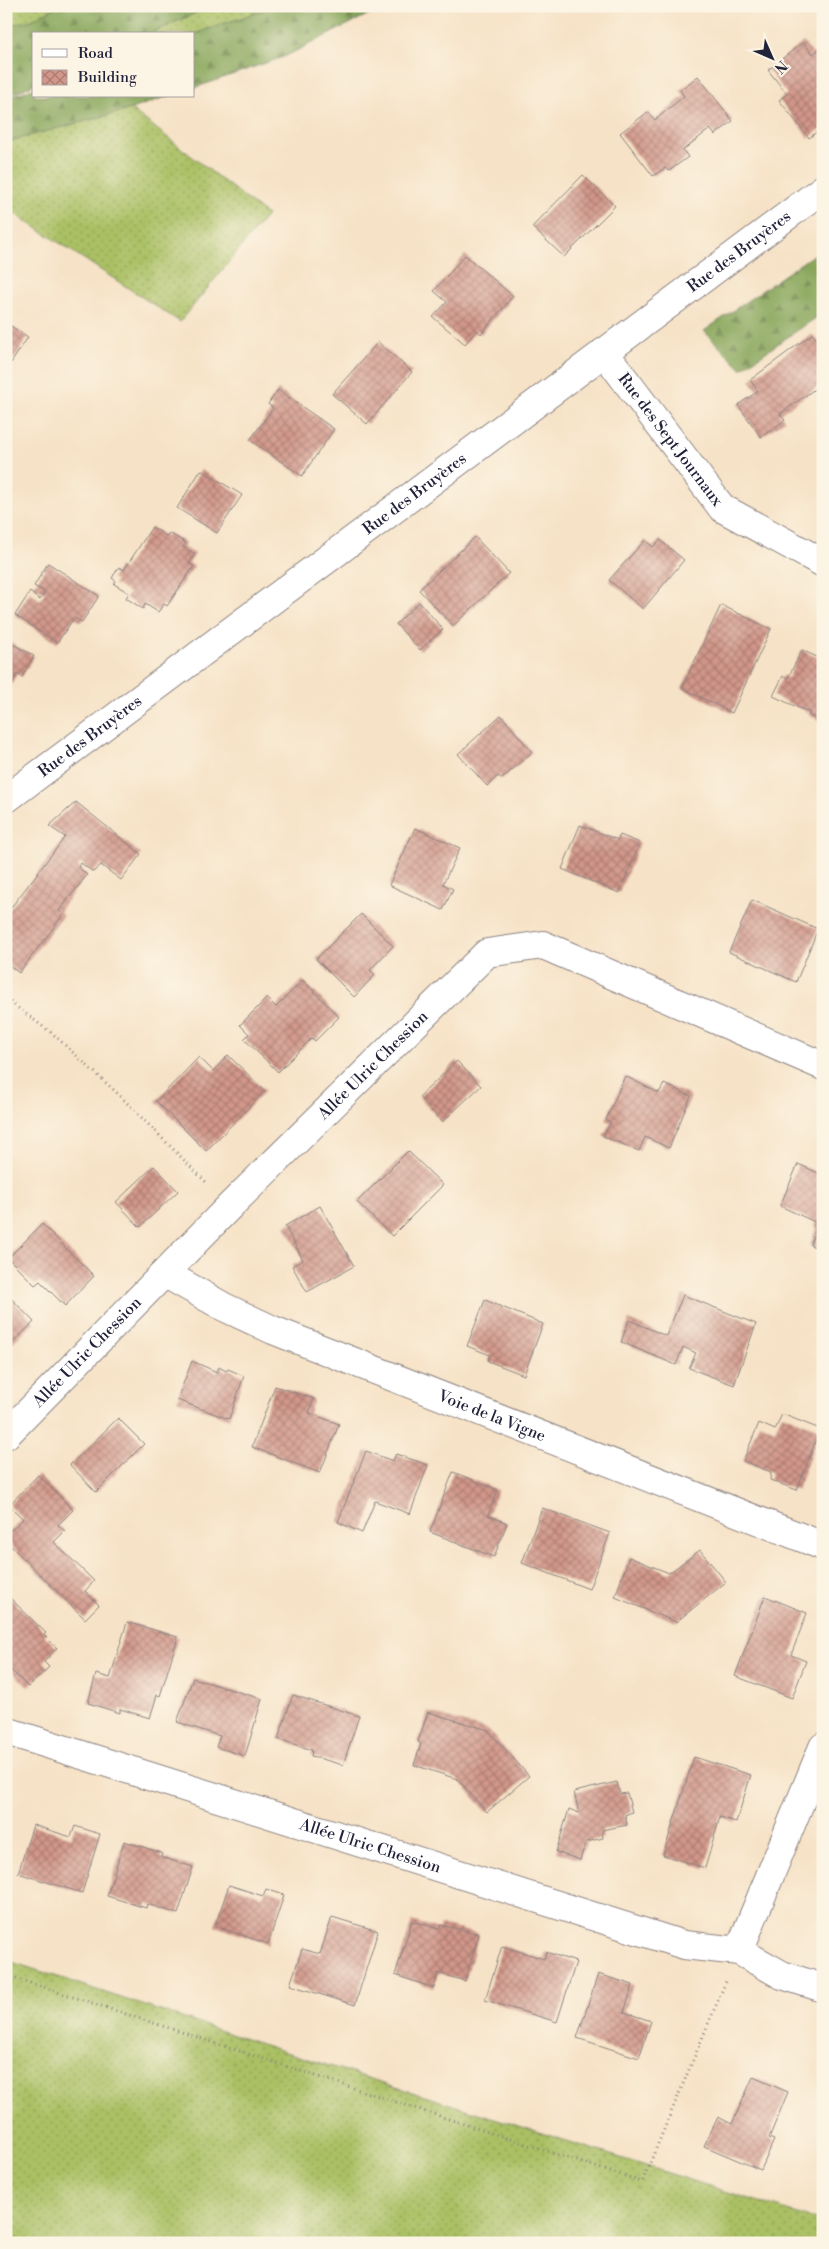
<svg xmlns="http://www.w3.org/2000/svg" width="829" height="2249" viewBox="0 0 829 2249" font-family="'Libre Bodoni',serif">
  <defs>
    <pattern id="grass-dots" width="8" height="8" patternUnits="userSpaceOnUse" patternTransform="scale(1.25)"><rect width="8" height="8" fill="#aac064"/><path d="M2 2h.1M6 6h.1" fill="none" stroke="#8a9c54" stroke-width="1.8" stroke-linecap="round"/></pattern>
    <pattern id="forest-firs" width="22" height="20" patternUnits="userSpaceOnUse" patternTransform="scale(1.25)"><rect width="22" height="20" fill="#87a65a"/><path d="M5 1l3.5 6h-7zM16 11l3.5 6h-7z" fill="#6e874c"/></pattern>
    <pattern id="building-cross-hatch" width="8" height="8" patternUnits="userSpaceOnUse" patternTransform="scale(1.25)"><rect width="8" height="8" fill="#d2978a"/><path d="M0 0l8 8M0 8l8-8" fill="none" stroke="#aa7b72"/></pattern>
  </defs>
  <rect width="100%" height="100%" fill="#fcf5e5"/>
  <filter id="ink" filterUnits="userSpaceOnUse"><feTurbulence type="fractalNoise" baseFrequency=".02" numOctaves="2"/><feDisplacementMap in="SourceGraphic" scale="10" xChannelSelector="R" yChannelSelector="G"/><feConvolveMatrix kernelMatrix="1 2 1 2 8 2 1 2 1" color-interpolation-filters="sRGB"/></filter>
  <filter id="wash" filterUnits="userSpaceOnUse"><feTurbulence type="fractalNoise" baseFrequency=".0096" numOctaves="4" result="noise"/><feDisplacementMap in="SourceGraphic" scale="20" xChannelSelector="R" yChannelSelector="G"/><feGaussianBlur stdDeviation="1.12" result="paint"/><feColorMatrix in="noise" values="0 0 0 0 0 0 0 0 0 0 0 0 0 0 0 0 0 1.4 0 .05"/><feComposite in="paint" operator="in"/></filter>
  <g filter="url(#wash)">
    <rect width="100%" height="100%" fill="#f6e2c6"/>
    <g fill="url(#grass-dots)" stroke="#667150">
      <polygon points="6,6 58,6 32,20 6,26"/>
      <polygon points="211,6 275,6 194,34 149,34"/>
      <polygon points="131,109 267,215 180,322 6,208 6,142"/>
      <polygon points="6,1960 276,2049 823,2222 823,2243 6,2243"/>
    </g>
    <g fill="url(#forest-firs)" stroke="#54644a">
      <polygon points="58,6 211,6 149,34 34,34 34,84 6,97 6,26 32,20"/>
      <polygon points="275,6 385,6 286,56 194,88 194,34"/>
      <polygon points="34,88 34,96 169,96 131,109 6,142 6,98"/>
      <polygon points="823,248 823,313 741,369 704,331"/>
    </g>
    <g id="blocks">
      <g fill="url(#building-cross-hatch)">
        <polygon points="803,42 813,54 823,46 823,127 809,138 779,100 787,94 768,70"/>
        <polygon points="698,76 733,121 715,135 710,129 683,150 688,157 669,171 665,168 653,176 620,133 648,112 655,120 684,96 680,90"/>
        <polygon points="583,175 615,206 564,257 532,227"/>
        <polygon points="465,255 513,296 481,334 477,330 465,344 433,317 447,302 434,291"/>
        <polygon points="6,323 28,337 11,363 6,360"/>
        <polygon points="812,334 823,346 823,383 780,414 785,420 761,437 738,405 758,391 750,380"/>
        <polygon points="378,342 412,372 367,424 332,394"/>
        <polygon points="278,390 334,429 302,476 250,440 273,408 268,404"/>
        <polygon points="201,470 242,495 217,533 177,508"/>
        <polygon points="152,527 166,536 169,533 186,543 183,547 195,554 189,563 194,566 167,606 164,604 158,612 145,604 143,609 126,598 129,593 114,584 116,581 112,578 119,567 124,570"/>
        <polygon points="475,537 509,573 453,626 419,590"/>
        <polygon points="645,540 653,547 660,540 684,560 643,609 609,580"/>
        <polygon points="48,563 99,596 82,622 74,618 57,643 15,615 30,592 40,600 45,592 34,586"/>
        <polygon points="419,602 443,629 420,650 396,624"/>
        <polygon points="721,605 771,629 732,713 682,688"/>
        <polygon points="6,640 34,656 22,677 17,674 6,693"/>
        <polygon points="802,650 823,660 823,722 808,715 810,713 773,696 783,676 788,678"/>
        <polygon points="501,715 532,752 502,779 498,776 487,786 458,754"/>
        <polygon points="76,802 141,854 121,880 101,865 93,872 81,863 78,867 87,875 59,911 63,915 19,973 6,963 6,914 65,837 49,826"/>
        <polygon points="580,825 618,840 620,835 640,843 619,893 562,869"/>
        <polygon points="415,828 460,848 443,884 453,889 443,910 389,885"/>
        <polygon points="752,900 818,929 796,982 729,952"/>
        <polygon points="361,914 393,946 370,970 375,975 354,997 316,959"/>
        <polygon points="303,980 339,1017 315,1041 312,1038 278,1072 244,1039 249,1034 240,1025 267,998 276,1007"/>
        <polygon points="228,1055 265,1091 206,1151 156,1101 199,1057 213,1071"/>
        <polygon points="457,1061 481,1086 442,1122 419,1097"/>
        <polygon points="625,1076 659,1093 664,1084 691,1096 669,1148 645,1137 639,1151 603,1136 611,1122 606,1120"/>
        <polygon points="408,1151 443,1185 392,1236 357,1202"/>
        <polygon points="798,1164 823,1175 823,1250 810,1245 816,1228 814,1226 815,1222 780,1206"/>
        <polygon points="154,1166 178,1191 140,1227 116,1202"/>
        <polygon points="320,1206 354,1266 307,1292 292,1266 303,1260 285,1226"/>
        <polygon points="42,1224 94,1276 65,1306 40,1281 35,1285 8,1258"/>
        <polygon points="6,1293 34,1322 6,1349"/>
        <polygon points="683,1295 756,1324 734,1385 689,1368 696,1353 683,1347 676,1365 621,1342 629,1320 666,1336"/>
        <polygon points="485,1300 543,1324 524,1375 488,1361 490,1355 467,1346"/>
        <polygon points="192,1361 217,1372 219,1367 226,1371 228,1369 244,1376 229,1419 177,1400"/>
        <polygon points="275,1386 314,1399 309,1413 339,1424 320,1473 252,1447"/>
        <polygon points="782,1414 820,1429 797,1490 770,1480 771,1472 743,1461 759,1423 775,1430"/>
        <polygon points="118,1418 144,1444 96,1492 70,1465"/>
        <polygon points="366,1451 393,1461 396,1454 428,1465 410,1514 375,1501 362,1533 338,1522"/>
        <polygon points="453,1472 498,1490 488,1515 507,1523 494,1557 430,1532"/>
        <polygon points="38,1475 73,1510 58,1525 65,1531 54,1542 94,1581 85,1591 99,1605 85,1619 6,1541 6,1535 23,1519 9,1505"/>
        <polygon points="542,1508 610,1533 589,1589 522,1563"/>
        <polygon points="700,1550 726,1582 676,1622 615,1597 629,1557 669,1573"/>
        <polygon points="6,1594 46,1633 44,1635 57,1648 44,1662 49,1667 28,1687 6,1665"/>
        <polygon points="765,1596 807,1613 791,1655 806,1661 792,1698 735,1676"/>
        <polygon points="127,1622 178,1637 160,1696 157,1695 150,1718 120,1709 120,1713 88,1703 96,1674 110,1678"/>
        <polygon points="193,1678 262,1699 245,1756 216,1747 220,1736 177,1722"/>
        <polygon points="293,1695 359,1716 343,1765 311,1756 312,1750 278,1739"/>
        <polygon points="428,1712 488,1730 529,1776 487,1812 457,1779 414,1765 421,1744 418,1742"/>
        <polygon points="694,1757 751,1775 736,1822 720,1817 705,1868 663,1855"/>
        <polygon points="617,1782 620,1794 627,1793 632,1812 625,1815 627,1825 602,1830 603,1838 586,1842 580,1860 556,1852 569,1809 579,1813 574,1792"/>
        <polygon points="33,1825 71,1837 75,1826 100,1834 82,1893 18,1873"/>
        <polygon points="124,1841 162,1853 161,1857 193,1867 178,1914 147,1904 146,1908 107,1896"/>
        <polygon points="229,1885 263,1896 266,1889 284,1895 268,1944 215,1926"/>
        <polygon points="332,1917 378,1931 355,2005 290,1985 302,1949 320,1954"/>
        <polygon points="412,1921 439,1929 441,1925 479,1934 465,1981 438,1973 434,1988 395,1975"/>
        <polygon points="502,1946 544,1959 546,1952 576,1962 557,2022 485,2000"/>
        <polygon points="598,1974 633,1985 624,2012 651,2021 639,2058 577,2038"/>
        <polygon points="753,2077 788,2092 769,2138 774,2140 761,2170 704,2146 718,2117 732,2124"/>
      </g>
    </g>
  </g>
  <g filter="url(#ink)">
    <use href="#blocks" fill-opacity="0" stroke="#8c8280" stroke-width="1"/>
    <g fill="none" stroke-linecap="round" stroke-linejoin="round">
      <defs>
        <g id="street">
          <path id="s1" d="M 604,352 L 722,508 L 823,563"/>
          <path id="s2" d="M 6,799 L 823,189"/>
          <path id="s3" d="M 166,1274 L 224,1307 L 273,1330 L 823,1546"/>
          <path id="s4" d="M 6,1435 L 230,1206 L 487,953 L 543,945 L 823,1066"/>
          <path id="s5" d="M 6,1731 L 684,1945 L 739,1951 L 782,1975 L 823,1988"/>
          <polyline points="739,1951 823,1747"/>
        </g>
      </defs>
      <use href="#street" stroke="#8c8280" stroke-width="30"/>
      <g stroke="#8c8280" stroke-width="3" stroke-dasharray="1 4" stroke-linecap="butt">
        <polyline points="6,999 53,1034 116,1092 208,1184"/>
        <polyline points="6,1975 642,2182 727,1979"/>
      </g>
      <use href="#street" stroke="#fff" stroke-width="28"/>
    </g>
  </g>
  <g text-anchor="middle" dominant-baseline="central" stroke-width="5" stroke-linejoin="round" paint-order="stroke">
    <g font-size="16" fill="#22223b" stroke="#fcf5e5">
      <text stroke="none"><textPath href="#s2" startOffset="915">Rue des Bruyères</textPath></text>
      <text stroke="none"><textPath href="#s1" startOffset="110">Rue des Sept Journaux</textPath></text>
      <text stroke="none"><textPath href="#s2" startOffset="510">Rue des Bruyères</textPath></text>
      <text stroke="none"><textPath href="#s2" startOffset="105">Rue des Bruyères</textPath></text>
      <text stroke="none"><textPath href="#s4" startOffset="521">Allée Ulric Chession</textPath></text>
      <text stroke="none"><textPath href="#s4" startOffset="116">Allée Ulric Chession</textPath></text>
      <text stroke="none"><textPath href="#s3" startOffset="356">Voie de la Vigne</textPath></text>
      <text stroke="none"><textPath href="#s5" startOffset="382">Allée Ulric Chession</textPath></text>
    </g>
  </g>
  <rect width="829" height="2249" fill="none" stroke="#fcf5e5" stroke-width="25"/>
  <rect x="32" y="32" width="162" height="65" fill="#fcf5e5" stroke="#a5a1a1"/>
  <rect x="42" y="49" width="25" height="8" fill="#ffffff" stroke="#a5a1a1"/>
  <text x="78" y="58" font-size="15" fill="#22223b">Road</text>
  <rect x="42" y="70" width="25" height="15" fill="url(#building-cross-hatch)" stroke="#a5a1a1"/>
  <text x="78" y="82" font-size="15" fill="#22223b">Building</text>
  <g transform="translate(772 58) rotate(135)" stroke="#fcf5e5" stroke-width="4" paint-order="stroke">
  <path d="M0-4L9 19L0 12L-9 19Z" fill="#22223b"/>
  <text y="-8" font-size="14" font-weight="bold" text-anchor="middle" fill="#22223b">N</text>
  </g>
</svg>
